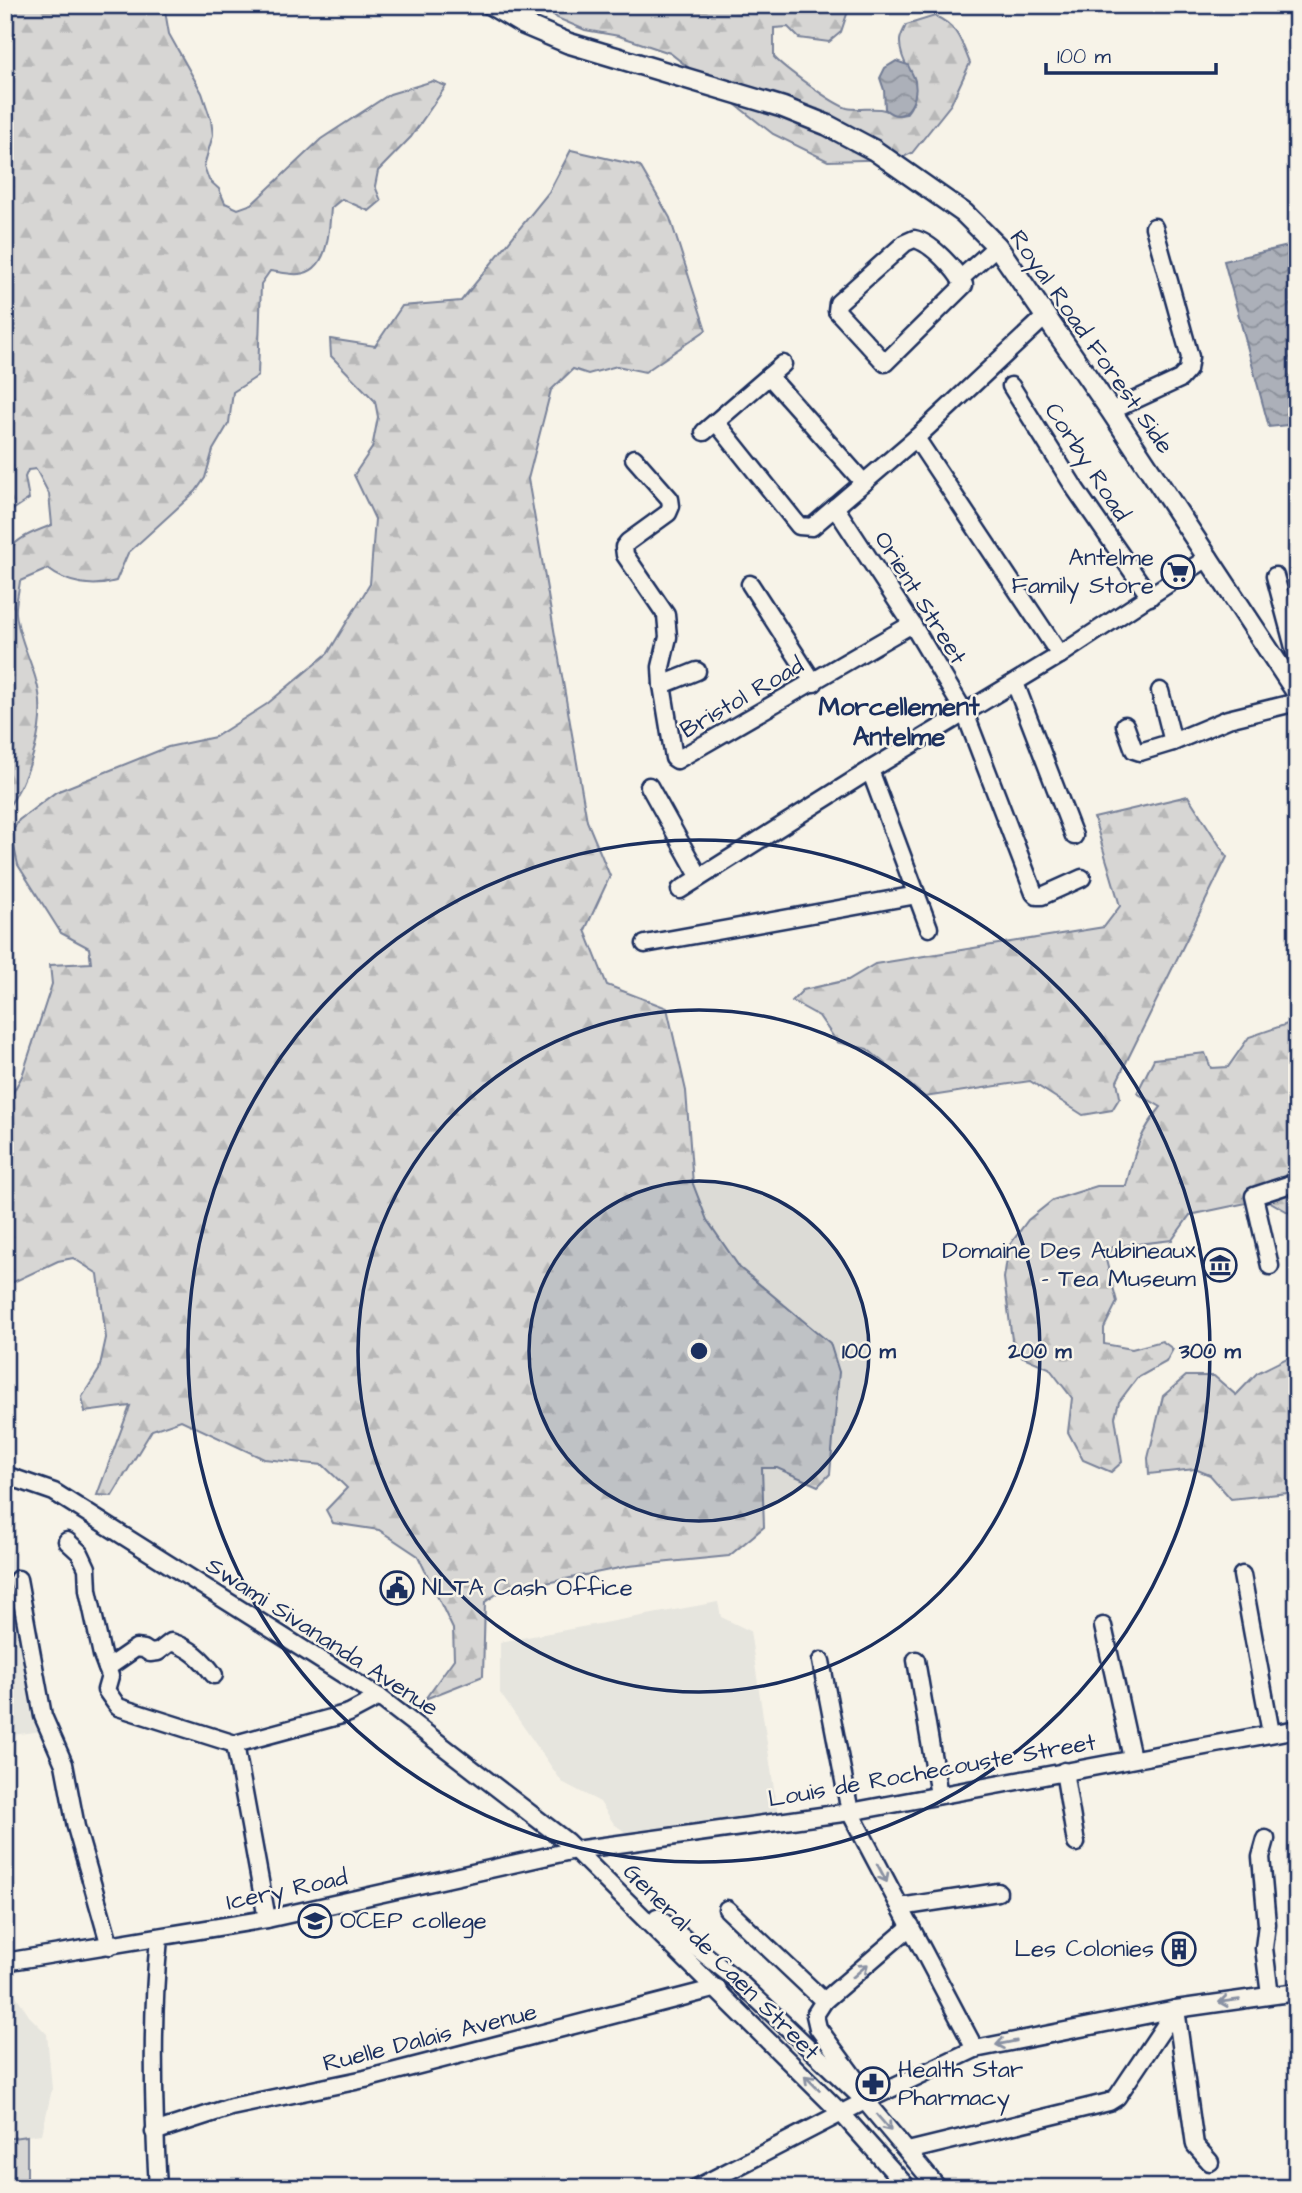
<svg xmlns="http://www.w3.org/2000/svg" width="1302" height="2193" viewBox="0 0 1302 2193" font-family="'Architects Daughter',sans-serif">
  <defs>
    <pattern id="forest-firs" width="22" height="20" patternUnits="userSpaceOnUse" patternTransform="scale(1.75)"><rect width="22" height="20" fill="#d7d6d4"/><path d="M5 1l3.5 6h-7zM16 11l3.5 6h-7z" fill="#b8b8b8"/></pattern>
    <pattern id="water-waves" width="16" height="10" patternUnits="userSpaceOnUse" patternTransform="scale(1.75)"><rect width="16" height="10" fill="#acb0b9"/><path d="M0 5q4-4 8 0t8 0" fill="none" stroke="#8b909a"/></pattern>
  </defs>
  <rect width="100%" height="100%" fill="#f7f3e8"/>
  <filter id="ink" filterUnits="userSpaceOnUse"><feTurbulence type="fractalNoise" baseFrequency=".0143" numOctaves="2"/><feDisplacementMap in="SourceGraphic" scale="14" xChannelSelector="R" yChannelSelector="G"/><feConvolveMatrix kernelMatrix="1 2 1 2 8 2 1 2 1" color-interpolation-filters="sRGB"/></filter>
  <g filter="url(#ink)">
    <g fill="#e6e5de">
      <polygon points="5,1505 14,1570 42,1731 5,1736"/>
      <polygon points="718,1602 721,1617 750,1631 779,1822 639,1842 614,1824 600,1802 562,1782 500,1693 500,1642"/>
      <polygon points="5,1978 29,2016 47,2034 52,2089 42,2134 27,2136 27,2188 5,2188"/>
    </g>
    <polygon fill="#d7d6d4" stroke="#798299" stroke-width="2" points="27,2136 27,2188 5,2188 5,2139"/>
    <g fill="url(#forest-firs)" stroke="#798299" stroke-width="2">
      <path d="M 5,5 L 164,5 L 169,34 L 202,93 L 211,120 L 213,135 L 204,166 L 209,180 L 219,189 L 225,203 L 238,209 L 252,204 L 321,139 L 390,94 L 433,81 L 446,86 L 411,137 L 378,171 L 375,186 L 381,201 L 369,211 L 342,199 L 331,208 C 329,231 329,271 299,274 C 290,275 279,272 270,271 L 261,284 L 258,376 L 233,392 L 229,423 L 213,450 L 205,478 L 196,491 L 128,553 L 116,581 C 94,588 67,584 48,569 L 20,581 C 19,591 15,603 16,613 C 18,636 30,658 36,680 C 49,722 30,777 5,812 L 5,553 C 21,536 31,533 52,525 L 49,494 L 36,469 L 28,470 L 25,477 L 29,499 L 5,515 Z"/>
      <path d="M 543,5 L 850,5 L 841,32 L 829,42 L 799,38 L 788,27 L 774,28 L 774,57 C 784,68 833,104 847,108 C 857,110 869,108 880,109 C 890,110 894,117 906,114 C 930,84 899,69 900,41 C 900,36 904,30 906,25 L 935,16 C 958,26 961,41 970,63 L 951,104 L 912,153 L 899,159 L 828,161 L 773,134 L 670,53 L 619,36 L 585,30 L 557,18 Z"/>
      <polygon points="571,150 640,166 670,218 706,330 645,372 617,366 588,374 573,369 551,390 528,479 587,821 610,876 585,930 607,985 667,1008 686,1091 693,1184 707,1220 740,1268 830,1343 839,1372 830,1474 818,1486 777,1468 762,1468 764,1527 729,1556 629,1566 498,1593 485,1602 483,1676 425,1699 454,1659 453,1629 418,1556 379,1530 333,1523 326,1510 347,1488 323,1465 264,1459 181,1420 152,1430 112,1496 97,1495 130,1406 85,1412 82,1397 99,1370 106,1338 98,1274 73,1258 58,1261 5,1286 5,1107 22,1076 52,984 50,965 91,963 89,948 61,933 18,865 11,833 19,820 56,792 168,747 215,737 267,704 328,653 370,584 375,519 354,475 372,448 378,417 375,401 331,356 330,339 375,346 402,306 461,301 549,192"/>
      <polygon points="1188,796 1227,857 1117,1081 1120,1097 1112,1110 1083,1115 1030,1081 925,1097 867,1049 837,1042 819,1016 792,1001 803,990 848,980 875,964 1104,927 1120,906 1094,818"/>
      <path d="M 1293,1022 L 1297,1023 L 1297,1217 L 1265,1199 L 1190,1215 L 1172,1240 L 1113,1247 L 1106,1260 L 1117,1302 L 1104,1328 L 1104,1344 L 1132,1349 L 1162,1341 L 1173,1349 L 1166,1362 L 1137,1378 L 1119,1402 L 1115,1417 L 1122,1462 L 1111,1472 L 1083,1460 L 1068,1432 L 1072,1398 L 1049,1368 L 1021,1356 L 1012,1340 L 1004,1278 L 1009,1246 L 1028,1220 L 1053,1200 L 1097,1186 L 1126,1186 C 1135,1152 1138,1135 1161,1107 L 1137,1093 L 1154,1059 L 1205,1053 L 1211,1068 L 1228,1067 L 1249,1037 Z"/>
      <polygon points="1297,1353 1297,1492 1231,1499 1210,1475 1195,1469 1149,1474 1148,1458 1163,1396 1186,1376 1214,1376 1236,1395 1257,1373"/>
    </g>
    <g fill="url(#water-waves)" stroke="#727c95" stroke-width="2">
      <path d="M 896,61 L 908,65 C 910,70 914,76 915,81 C 919,101 904,127 885,109 L 884,90 L 880,78 L 885,68 Z"/>
      <polygon points="1297,244 1297,424 1269,427 1224,261"/>
    </g>
    <g fill="none" stroke-linecap="round" stroke-linejoin="round">
      <defs>
        <g id="minor">
          <path d="M 914,239 C 931,242 956,270 964,285 L 885,363 L 837,311 L 838,303 L 905,243 Z"/>
          <polyline points="960,279 997,246"/>
          <polyline points="769,376 864,483"/>
          <polyline points="1011,386 1076,490 1150,597"/>
          <polyline points="1111,411 1180,379 1188,370 1190,357 1154,227"/>
          <polyline points="716,422 799,526 812,527 916,438 1045,317"/>
          <polyline points="704,432 783,364"/>
          <polyline points="916,438 1060,655"/>
          <polyline points="634,458 670,499 671,506 668,513 628,542 624,547 625,555 666,615 668,637 661,667 662,685 674,758 677,760 912,624"/>
          <polyline points="835,507 912,624 965,713 1034,893 1037,896 1042,896 1082,878"/>
          <polyline points="1275,576 1297,659"/>
          <polyline points="750,584 814,683"/>
          <polyline points="1015,683 1074,836"/>
          <polyline points="662,685 697,671"/>
          <polyline points="1160,691 1173,742"/>
          <polyline points="1125,725 1134,750 1140,752 1173,742 1228,719 1297,702"/>
          <polyline points="870,770 929,928"/>
          <polyline points="649,786 699,876"/>
          <polyline points="680,890 870,770 1060,655 1209,557"/>
          <polyline points="645,944 917,895"/>
          <polyline points="1270,1266 1254,1196 1297,1182"/>
          <polyline points="5,1475 54,1492 379,1697 566,1841 842,2114 908,2188"/>
          <polyline points="67,1541 80,1553 87,1568 88,1590 102,1655 110,1676 106,1690 118,1707 235,1744 349,1713 379,1697"/>
          <polyline points="1242,1575 1271,1733"/>
          <polyline points="18,1579 43,1716 64,1764 76,1827 110,1946"/>
          <polyline points="1103,1626 1132,1758"/>
          <polyline points="916,1660 939,1795"/>
          <polyline points="821,1661 850,1812 975,2049"/>
          <path d="M 107,1668 L 136,1648 L 144,1649 L 150,1653 L 158,1652 L 171,1642 C 191,1648 202,1659 214,1675"/>
          <polyline points="235,1744 267,1919"/>
          <polyline points="1064,1771 1076,1843"/>
          <polyline points="1266,1839 1261,1857 1267,1924 1264,1948 1270,1995"/>
          <polyline points="900,1907 998,1892"/>
          <polyline points="727,1909 824,2001"/>
          <polyline points="657,1917 738,1981 865,2101 938,2188"/>
          <polyline points="5,1962 267,1919 575,1850 850,1812 1297,1729"/>
          <polyline points="1176,2009 1195,2145 1210,2162"/>
          <polyline points="859,2084 818,2028 815,2015 824,2001 911,1926"/>
          <polyline points="154,2132 231,2107 365,2079 717,1988"/>
          <polyline points="908,2151 1109,2102 1117,2097 1176,2009"/>
          <path d="M 158,2188 C 153,2105 151,2020 159,1938"/>
          <polyline points="696,2188 865,2101 975,2049 1176,2009 1297,1992"/>
        </g>
        <polyline id="major" points="491,5 523,24 568,43 782,107 827,125 874,150 964,213 997,246 1111,411 1297,693"/>
      </defs>
      <use href="#minor" stroke="#1b2f5e" stroke-width="21"/>
      <use href="#major" stroke="#1b2f5e" stroke-width="24"/>
      <use href="#minor" stroke="#f7f3e8" stroke-width="16"/>
      <use href="#major" stroke="#f7f3e8" stroke-width="19"/>
    </g>
    <defs><path id="oneway-shaft" d="M-6 0H5M1.5-3L5.5 0L1.5 3" fill="none" stroke-width="1.6" stroke-linecap="round" stroke-linejoin="round" transform="scale(1.75)"/></defs>
    <g stroke="#8991a3">
      <use href="#oneway-shaft" transform="translate(882 1873) rotate(62)"/>
      <use href="#oneway-shaft" transform="translate(860 1971) rotate(-41)"/>
      <use href="#oneway-shaft" transform="translate(1229 2001) rotate(172)"/>
      <use href="#oneway-shaft" transform="translate(1006 2043) rotate(169)"/>
      <use href="#oneway-shaft" transform="translate(812 2083) rotate(-135)"/>
      <use href="#oneway-shaft" transform="translate(884 2123) rotate(49)"/>
    </g>
  </g>
  <circle cx="699" cy="1351" r="170" fill="#1b2f5e" fill-opacity=".12"/>
  <g fill="none" stroke="#1b2f5e" stroke-width="3.5">
    <circle cx="699" cy="1351" r="170"/>
    <circle cx="699" cy="1351" r="341"/>
    <circle cx="699" cy="1351" r="511"/>
  </g>
  <defs>
    <symbol id="supermarket-ring" viewBox="-11 -11 22 22"><circle r="9.5" fill="#f7f3e8" stroke="#1b2f5e" stroke-width="1.5"/><path d="M-6-5.5h2.5l.6 2H6L4.5 2H-2.5L-4.4-4H-6ZM-1.5 3.2a1.3 1.3 0 1 0 .1 0ZM3 3.2a1.3 1.3 0 1 0 .1 0Z" fill="#1b2f5e"/></symbol>
    <symbol id="museum-ring" viewBox="-11 -11 22 22"><circle r="9.5" fill="#f7f3e8" stroke="#1b2f5e" stroke-width="1.5"/><path d="M0-6L6-3V-2H-6V-3ZM-5-1h2V3h-2ZM-1-1h2V3h-2ZM3-1h2V3H3ZM-6 4H6V6H-6Z" fill="#1b2f5e"/></symbol>
    <symbol id="civic-ring" viewBox="-11 -11 22 22"><circle r="9.5" fill="#f7f3e8" stroke="#1b2f5e" stroke-width="1.5"/><path d="M-.6-6.5H3V-4.5H.6V-3L4-1V1h2V6H-6V1h2V-1L-.6-3ZM-1.2 2.5V6h2.4V2.5Z" fill="#1b2f5e"/></symbol>
    <symbol id="school-ring" viewBox="-11 -11 22 22"><circle r="9.5" fill="#f7f3e8" stroke="#1b2f5e" stroke-width="1.5"/><path d="M0-5L7-2L0 1L-7-2ZM-4 1L0 2.5L4 1V4Q0 6-4 4Z" fill="#1b2f5e"/></symbol>
    <symbol id="building-ring" viewBox="-11 -11 22 22"><circle r="9.5" fill="#f7f3e8" stroke="#1b2f5e" stroke-width="1.5"/><path d="M-4-6H4V6H1V3H-1V6H-4ZM-2.5-4.3h1.7v1.8h-1.7ZM.8-4.3h1.7v1.8H.8ZM-2.5-1h1.7V.8h-1.7ZM.8-1h1.7V.8H.8Z" fill="#1b2f5e"/></symbol>
    <symbol id="pharmacy-ring" viewBox="-11 -11 22 22"><circle r="9.5" fill="#f7f3e8" stroke="#1b2f5e" stroke-width="1.5"/><path d="M-2-6h4v4h4v4h-4v4h-4v-4h-4v-4h4Z" fill="#1b2f5e"/></symbol>
  </defs>
  <g fill-rule="evenodd">
    <use href="#supermarket-ring" x="1159" y="553" width="38" height="38"/>
    <use href="#museum-ring" x="1201" y="1246" width="38" height="38"/>
    <use href="#civic-ring" x="378" y="1569" width="38" height="38"/>
    <use href="#school-ring" x="296" y="1902" width="38" height="38"/>
    <use href="#building-ring" x="1160" y="1930" width="38" height="38"/>
    <use href="#pharmacy-ring" x="854" y="2065" width="38" height="38"/>
  </g>
  <g text-anchor="middle" dominant-baseline="central" stroke-width="5" stroke-linejoin="round" paint-order="stroke">
    <g font-size="24" fill="#1b2f5e" stroke="#f7f3e8">
      <text transform="translate(1091 342) rotate(55)">Royal Road Forest Side</text>
      <text transform="translate(1087 462) rotate(57)">Corby Road</text>
      <text transform="translate(920 598) rotate(58)">Orient Street</text>
      <text transform="translate(742 698) rotate(-30)">Bristol Road</text>
      <text transform="translate(322 1637) rotate(33)">Swami Sivananda Avenue</text>
      <text transform="translate(932 1771) rotate(-10)">Louis de Rochecouste Street</text>
      <text transform="translate(287 1890) rotate(-12)">Icery Road</text>
      <text transform="translate(721 1962) rotate(45)">General de Caen Street</text>
      <text transform="translate(430 2038) rotate(-14)">Ruelle Dalais Avenue</text>
    </g>
    <g font-size="24" fill="#1b2f5e" stroke="#f7f3e8" text-anchor="end">
      <text x="1154" y="558">Antelme<tspan x="1154" dy="28">Family Store</tspan></text>
      <text x="1196" y="1251">Domaine Des Aubineaux<tspan x="1196" dy="28">- Tea Museum</tspan></text>
      <text x="422" y="1588" text-anchor="start">NLTA Cash Office</text>
      <text x="340" y="1921" text-anchor="start">OCEP college</text>
      <text x="1154" y="1949">Les Colonies</text>
      <text x="898" y="2070" text-anchor="start">Health Star<tspan x="898" dy="28">Pharmacy</tspan></text>
    </g>
    <g font-size="26" font-weight="bold" fill="#1b2f5e" stroke="#f7f3e8">
      <text x="899" y="707">Morcellement<tspan x="899" dy="30">Antelme</tspan></text>
    </g>
  </g>
  <circle cx="699" cy="1351" r="10" fill="#1b2f5e" stroke="#f7f3e8" stroke-width="3.5"/>
  <g font-size="21" text-anchor="middle" font-weight="bold" fill="#1b2f5e" stroke="#f7f3e8" stroke-width="5" stroke-linejoin="round" paint-order="stroke">
    <text x="869" y="1358">100 m</text>
    <text x="1040" y="1358">200 m</text>
    <text x="1210" y="1358">300 m</text>
  </g>
  <rect width="1302" height="2193" fill="none" stroke="#f7f3e8" stroke-width="28"/>
  <rect x="14" y="14" width="1274" height="2165" fill="none" stroke="#1b2f5e" stroke-width="2.5" filter="url(#ink)"/>
  <path d="M1046 63v10h170v-10" fill="none" stroke="#1b2f5e" stroke-width="3.5"/>
  <text x="1057" y="63" font-size="21" fill="#1b2f5e" stroke="#f7f3e8" stroke-width="5" paint-order="stroke">100 m</text>
</svg>
